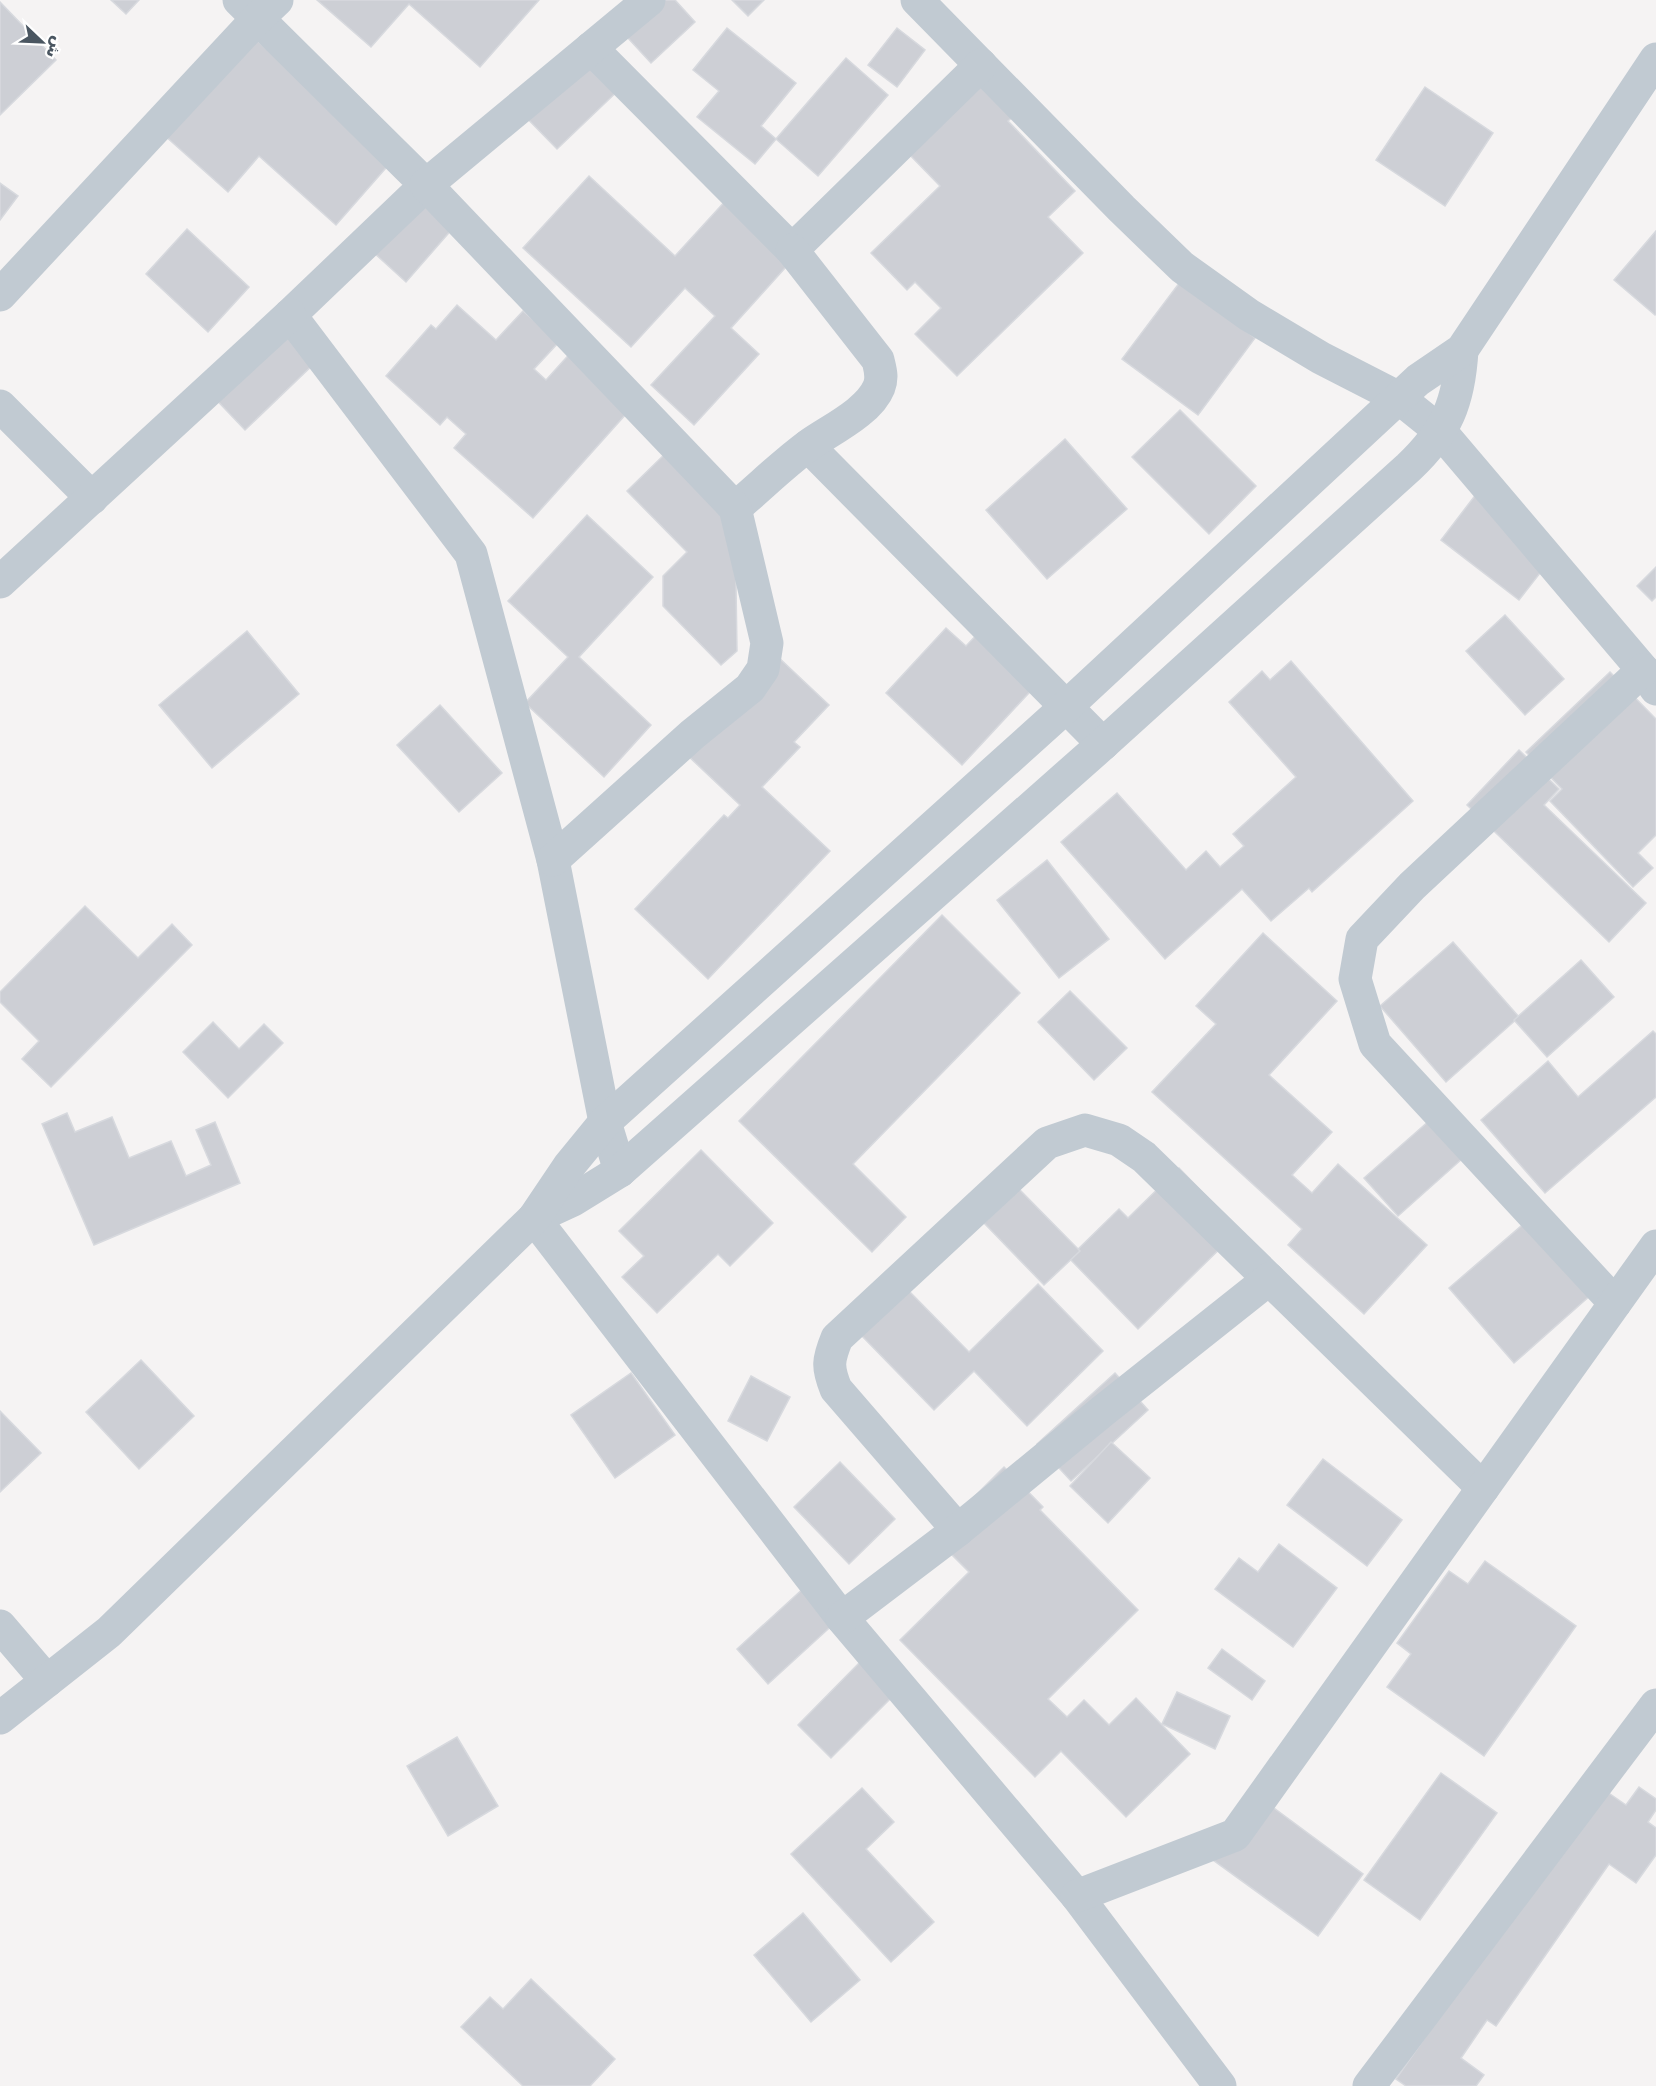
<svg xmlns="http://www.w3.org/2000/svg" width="1656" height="2086" viewBox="0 0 1656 2086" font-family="'DejaVu Sans','Noto Naskh Arabic',sans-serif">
  <rect width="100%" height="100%" fill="#f5f3f3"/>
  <g fill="#cdcfd5" stroke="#d7d9de" stroke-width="1.5">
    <polygon points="111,0 139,0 126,14"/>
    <polygon points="317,0 539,0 480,67 409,4 371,47"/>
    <polygon points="642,0 675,0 695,22 651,63 616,25"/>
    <polygon points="732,0 764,0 748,16"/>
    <polygon points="0,2 56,60 0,115"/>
    <polygon points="727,28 796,83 761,126 776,139 755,164 697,117 719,91 693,70"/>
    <polygon points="897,28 925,50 897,87 868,65"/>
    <polygon points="252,36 392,161 336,225 259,156 228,192 164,135"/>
    <polygon points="589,43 627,82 557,149 519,110"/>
    <polygon points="846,58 888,95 818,176 776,139"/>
    <polygon points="978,78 1014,116 1008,121 1075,191 1048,217 1083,253 957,376 915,334 941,308 915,282 907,290 871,253 940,186 905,150"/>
    <polygon points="1425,87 1493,133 1445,206 1376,160"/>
    <polygon points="589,176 675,256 728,198 794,258 731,328 759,354 694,425 651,385 715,316 685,288 631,347 523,248"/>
    <polygon points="433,181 467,212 406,282 372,251"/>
    <polygon points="0,183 18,196 0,220"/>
    <polygon points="187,229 249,287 208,332 146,274"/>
    <polygon points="1656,231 1656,314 1655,315 1614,280"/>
    <polygon points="1180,282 1255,338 1198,415 1122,359"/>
    <polygon points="457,305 496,340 523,311 559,342 534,369 546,380 574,349 635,404 533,518 454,448 466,434 447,417 440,425 386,376 431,325 436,329"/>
    <polygon points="281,320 319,359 245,430 207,390"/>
    <polygon points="1180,410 1256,486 1209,534 1132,457"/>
    <polygon points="1065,439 1127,509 1047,579 986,510"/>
    <polygon points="669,450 735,519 737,651 721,665 663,606 663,576 687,552 627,491"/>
    <polygon points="1477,493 1555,554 1519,600 1441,540"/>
    <polygon points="587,515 653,577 579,657 651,725 604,777 525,703 568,657 508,601"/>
    <polygon points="1656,567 1656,597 1652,601 1637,586"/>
    <polygon points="1505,615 1564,679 1525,715 1466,651"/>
    <polygon points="946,628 966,646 983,628 1040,681 962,765 886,693"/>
    <polygon points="247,631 299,694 212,768 159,705"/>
    <polygon points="777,656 829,705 794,742 800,747 762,787 830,851 708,979 635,909 724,815 728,818 740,805 685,753"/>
    <polygon points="1291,661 1413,801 1312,892 1309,888 1271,921 1242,889 1165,959 1061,842 1117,793 1186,870 1206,851 1220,867 1244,846 1233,834 1296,777 1229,702 1262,671 1270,680"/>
    <polygon points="1610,672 1656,719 1656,835 1638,853 1653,868 1633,887 1550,801 1562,789 1526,752"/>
    <polygon points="440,705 502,773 459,812 397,745"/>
    <polygon points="1519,750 1559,789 1544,805 1646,903 1609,942 1467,805"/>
    <polygon points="1047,860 1109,939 1059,978 997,900"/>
    <polygon points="85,906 138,958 172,924 192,945 51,1087 22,1059 39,1041 0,1002 0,992"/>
    <polygon points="942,915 1020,993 853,1164 906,1217 872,1252 739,1121"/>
    <polygon points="1263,933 1337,1001 1269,1075 1332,1132 1292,1175 1312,1193 1338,1164 1427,1245 1364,1314 1288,1245 1302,1229 1152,1092 1216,1024 1196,1006"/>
    <polygon points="1453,942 1519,1017 1446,1082 1380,1006"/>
    <polygon points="1581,960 1614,997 1547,1057 1514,1020"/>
    <polygon points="1070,991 1127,1048 1094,1080 1038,1022"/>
    <polygon points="213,1022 239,1049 264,1024 283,1043 228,1098 183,1052"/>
    <polygon points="1653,1031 1656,1034 1656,1097 1545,1193 1481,1120 1548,1061 1578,1097"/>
    <polygon points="67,1113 75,1132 112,1117 129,1158 171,1141 186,1176 211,1165 196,1130 215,1122 240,1183 94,1245 42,1124"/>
    <polygon points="1430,1120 1463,1158 1398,1216 1364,1178"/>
    <polygon points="701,1150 773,1223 730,1266 718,1254 657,1313 622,1277 644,1256 619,1231"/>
    <polygon points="1179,1168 1239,1230 1138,1329 1069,1258 1119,1209 1128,1218"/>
    <polygon points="1019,1189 1080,1251 1044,1285 984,1223"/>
    <polygon points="1528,1220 1592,1294 1514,1363 1449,1288"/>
    <polygon points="1038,1284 1103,1351 1027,1426 974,1371 934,1410 860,1334 907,1289 969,1352"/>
    <polygon points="141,1360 194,1416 139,1469 86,1412"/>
    <polygon points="631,1373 675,1435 615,1478 571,1415"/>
    <polygon points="1115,1373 1148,1410 1071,1481 1037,1444"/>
    <polygon points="751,1376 790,1397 767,1441 728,1421"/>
    <polygon points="0,1411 41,1453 0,1492"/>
    <polygon points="1111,1442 1150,1478 1108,1523 1070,1486"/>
    <polygon points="1323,1459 1402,1520 1367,1566 1287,1505"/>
    <polygon points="840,1462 895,1519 849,1564 794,1507"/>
    <polygon points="1004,1467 1043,1507 1040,1510 1138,1610 1048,1699 1067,1717 1084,1700 1109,1725 1136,1698 1190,1754 1126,1817 1061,1751 1035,1777 900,1640 969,1572 934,1537"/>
    <polygon points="1279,1544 1337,1588 1293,1647 1215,1589 1239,1558 1258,1572"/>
    <polygon points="1485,1561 1576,1626 1484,1756 1387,1687 1411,1654 1397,1643 1449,1571 1468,1584"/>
    <polygon points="807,1585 838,1620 768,1684 737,1649"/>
    <polygon points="1222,1649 1265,1681 1252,1700 1208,1668"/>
    <polygon points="861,1661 894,1695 831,1758 798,1725"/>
    <polygon points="1177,1692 1230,1716 1215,1749 1162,1724"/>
    <polygon points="457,1737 498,1806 448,1836 407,1766"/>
    <polygon points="1441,1773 1497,1813 1420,1920 1364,1880"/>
    <polygon points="1600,1787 1626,1805 1639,1787 1656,1799 1656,1810 1648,1822 1656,1828 1656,1855 1636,1883 1609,1864 1496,2026 1487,2020 1461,2058 1484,2075 1476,2086 1406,2086 1396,2079"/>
    <polygon points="862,1788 894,1822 866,1849 934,1922 891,1962 791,1854"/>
    <polygon points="1259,1797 1363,1874 1318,1936 1213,1860"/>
    <polygon points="803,1913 860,1980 811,2022 754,1955"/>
    <polygon points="531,1979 615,2059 590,2086 523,2086 461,2027 490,1997 503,2009"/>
  </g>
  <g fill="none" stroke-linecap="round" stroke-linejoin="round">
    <g stroke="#c1cad2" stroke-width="33">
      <polyline points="239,0 426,185 290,315 471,554 553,860 605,1122 620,1171"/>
      <polyline points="917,0 1122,209 1182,267 1249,315 1321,358 1399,398 1440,431 1643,670 1656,689"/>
      <polyline points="591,48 792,250 981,65"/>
      <polyline points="0,295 258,18 277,0"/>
      <polyline points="0,406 92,498"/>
      <polyline points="808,446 1103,744"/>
      <path d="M 735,508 C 760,487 783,464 809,445 C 830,430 869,412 879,387 C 883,377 880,369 878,360 L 792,250"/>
      <polyline points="0,582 290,315"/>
      <polyline points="553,860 693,734 750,688 763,669 767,643 735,508 426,185 649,0"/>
      <path d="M 534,1218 L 573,1200 L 620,1171 L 1103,744 L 1409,467 C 1447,431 1459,402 1462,350"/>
      <polyline points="534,1218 842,1618 1077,1896 1220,2086"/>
      <polyline points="1615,1303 1375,1044 1355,979 1362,939 1412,886 1643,670"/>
      <path d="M 958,1530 L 836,1389 C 827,1367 828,1360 837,1338 L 1047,1143 L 1085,1130 L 1119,1140 L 1144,1157 L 1269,1279"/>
      <polyline points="842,1618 958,1530 1104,1410 1269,1279 1483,1488"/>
      <polyline points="0,1626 47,1681"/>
      <polyline points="0,1718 109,1632 534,1218 569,1166 605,1122 1067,706 1418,380 1462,350 1656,59"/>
      <polyline points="1077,1896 1235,1835 1656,1246"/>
      <polyline points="1369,2086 1656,1705"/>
    </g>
  </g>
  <g transform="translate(42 42) rotate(113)" stroke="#ffffff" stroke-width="4.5" paint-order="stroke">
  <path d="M0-4.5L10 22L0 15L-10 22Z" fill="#4a5661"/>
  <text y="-9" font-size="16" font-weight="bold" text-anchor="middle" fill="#4a5661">ش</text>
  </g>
</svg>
